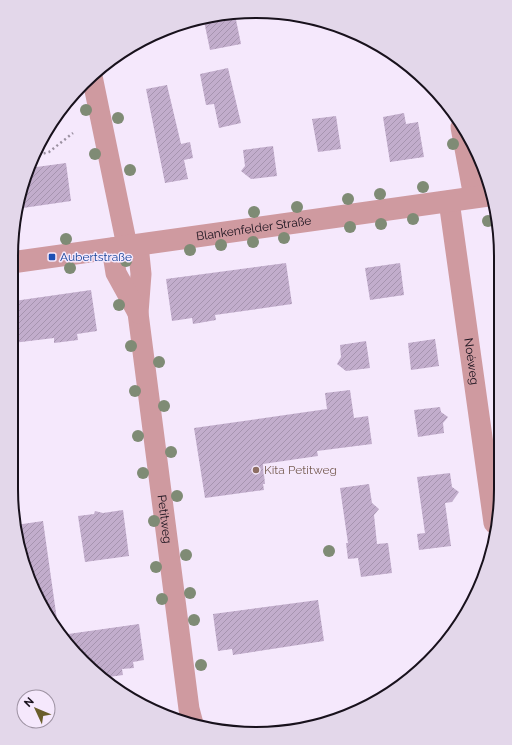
<svg xmlns="http://www.w3.org/2000/svg" width="512" height="745" viewBox="0 0 512 745" font-family="Raleway,sans-serif">
  <defs>
    <pattern id="building-hatch" width="6" height="6" patternUnits="userSpaceOnUse"><rect width="6" height="6" fill="#c2adcc"/><path d="M-1 1l2-2M0 6l6-6M5 7l2-2" fill="none" stroke="#a694af"/></pattern>
  </defs>
  <rect width="100%" height="100%" fill="#f5e8fc"/>
  <g fill="url(#building-hatch)">
    <polygon points="235,15 241,44 210,50 204,21"/>
    <polygon points="228,68 241,123 219,128 214,104 206,105 200,74"/>
    <polygon points="167,85 181,144 190,142 193,158 184,160 188,179 165,183 146,89"/>
    <polygon points="404,113 406,124 418,122 424,157 390,162 383,117"/>
    <polygon points="336,116 341,149 318,152 312,119"/>
    <polygon points="273,146 277,176 251,179 241,171 245,166 243,150"/>
    <polygon points="66,163 71,201 16,209 29,168"/>
    <polygon points="286,263 292,304 215,315 216,320 193,324 192,318 172,321 166,279"/>
    <polygon points="400,263 404,295 370,300 365,268"/>
    <polygon points="91,290 97,331 77,334 78,340 54,343 54,338 13,343 14,301"/>
    <polygon points="435,339 439,366 411,370 408,343"/>
    <polygon points="366,341 370,368 346,371 337,364 341,357 340,345"/>
    <polygon points="350,390 354,418 368,416 372,444 317,451 318,456 263,464 265,484 263,484 264,490 205,498 194,428 327,409 325,393"/>
    <polygon points="440,407 441,412 448,417 443,423 444,433 418,437 414,410"/>
    <polygon points="450,473 452,487 459,492 452,502 445,503 451,546 419,550 417,534 425,533 417,477"/>
    <polygon points="369,484 372,503 379,509 374,515 377,544 388,543 392,573 361,577 358,558 348,559 346,543 348,543 340,488"/>
    <polygon points="123,510 129,556 85,562 78,516 94,514 95,511 103,513"/>
    <polygon points="43,521 58,627 55,628 19,553 16,525"/>
    <polygon points="318,600 324,641 233,655 232,649 218,651 213,614"/>
    <polygon points="139,624 144,660 133,662 134,668 122,669 123,675 102,678 95,673 61,635"/>
  </g>
  <g fill="none" stroke-linecap="round" stroke-linejoin="round">
    <g stroke="#9b91a1" stroke-width="2.5" stroke-dasharray="2 3" stroke-linecap="butt">
      <polyline points="34,156 49,152 73,133"/>
      <polyline points="32,161 32,167"/>
    </g>
    <g stroke="#cf9aa0" stroke-width="21">
      <polyline points="92,76 127,246"/>
      <polyline points="461,127 474,197"/>
      <path id="s1" d="M 449,201 L 494,523"/>
      <path id="s2" d="M 138,245 L 141,274 L 138,313 L 189,709 L 193,724"/>
      <polyline points="112,248 116,273 138,313"/>
    </g>
    <path stroke="#cf9aa0" stroke-width="22" id="s3" d="M 15,262 L 492,195"/>
  </g>
  <g fill="#7f8b75">
    <circle cx="86" cy="110" r="6"/>
    <circle cx="118" cy="118" r="6"/>
    <circle cx="453" cy="144" r="6"/>
    <circle cx="95" cy="154" r="6"/>
    <circle cx="130" cy="170" r="6"/>
    <circle cx="423" cy="187" r="6"/>
    <circle cx="380" cy="194" r="6"/>
    <circle cx="348" cy="199" r="6"/>
    <circle cx="297" cy="207" r="6"/>
    <circle cx="254" cy="212" r="6"/>
    <circle cx="413" cy="219" r="6"/>
    <circle cx="488" cy="221" r="6"/>
    <circle cx="381" cy="224" r="6"/>
    <circle cx="350" cy="227" r="6"/>
    <circle cx="284" cy="238" r="6"/>
    <circle cx="66" cy="239" r="6"/>
    <circle cx="253" cy="242" r="6"/>
    <circle cx="221" cy="245" r="6"/>
    <circle cx="190" cy="250" r="6"/>
    <circle cx="126" cy="261" r="6"/>
    <circle cx="70" cy="268" r="6"/>
    <circle cx="119" cy="305" r="6"/>
    <circle cx="131" cy="346" r="6"/>
    <circle cx="159" cy="362" r="6"/>
    <circle cx="135" cy="391" r="6"/>
    <circle cx="164" cy="406" r="6"/>
    <circle cx="138" cy="436" r="6"/>
    <circle cx="171" cy="452" r="6"/>
    <circle cx="143" cy="473" r="6"/>
    <circle cx="177" cy="496" r="6"/>
    <circle cx="154" cy="521" r="6"/>
    <circle cx="329" cy="551" r="6"/>
    <circle cx="186" cy="555" r="6"/>
    <circle cx="156" cy="567" r="6"/>
    <circle cx="190" cy="593" r="6"/>
    <circle cx="162" cy="599" r="6"/>
    <circle cx="194" cy="620" r="6"/>
    <circle cx="201" cy="665" r="6"/>
  </g>
  <rect fill="#1a4fb4" stroke="#f5e8fc" stroke-width="1.5" x="48" y="253" width="8" height="8" rx="2"/>
  <circle fill="#8d6e63" stroke="#f5e8fc" stroke-width="1.5" cx="256" cy="470" r="4"/>
  <g text-anchor="middle" dominant-baseline="central" stroke-width="3" stroke-linejoin="round" paint-order="stroke">
    <g font-size="12" fill="#18111c" stroke="#f5e8fc">
      <text stroke="none"><textPath href="#s3" startOffset="241">Blankenfelder Straße</textPath></text>
      <text stroke="none"><textPath href="#s1" startOffset="162">Noéweg</textPath></text>
      <text stroke="none"><textPath href="#s2" startOffset="276">Petitweg</textPath></text>
    </g>
    <g font-size="12" fill="#164399" stroke="#f5e8fc" text-anchor="start">
      <text x="60" y="257">Aubertstraße</text>
    </g>
    <g font-size="12" fill="#785e54" stroke="#f5e8fc" text-anchor="start">
      <text x="264" y="470">Kita Petitweg</text>
    </g>
  </g>
  <path d="M0 0H512V745H0ZM256 18H256A238 238 0 0 1 494 256V489A238 238 0 0 1 256 727H256A238 238 0 0 1 18 489V256A238 238 0 0 1 256 18Z" fill="#e3d7ea" fill-rule="evenodd"/>
  <path fill="none" stroke="#18111c" stroke-width="2" d="M256 18H256A238 238 0 0 1 494 256V489A238 238 0 0 1 256 727H256A238 238 0 0 1 18 489V256A238 238 0 0 1 256 18Z"/>
  <g transform="translate(36 709) rotate(314)"><circle r="19" fill="#f5e8fc" stroke="#9d92a2"/>
  <path d="M0-3L7 15L0 10L-7 15Z" fill="#6a5e2b"/>
  <text y="-6" font-size="11" font-weight="bold" text-anchor="middle" fill="#18111c">N</text>
  </g>
</svg>
